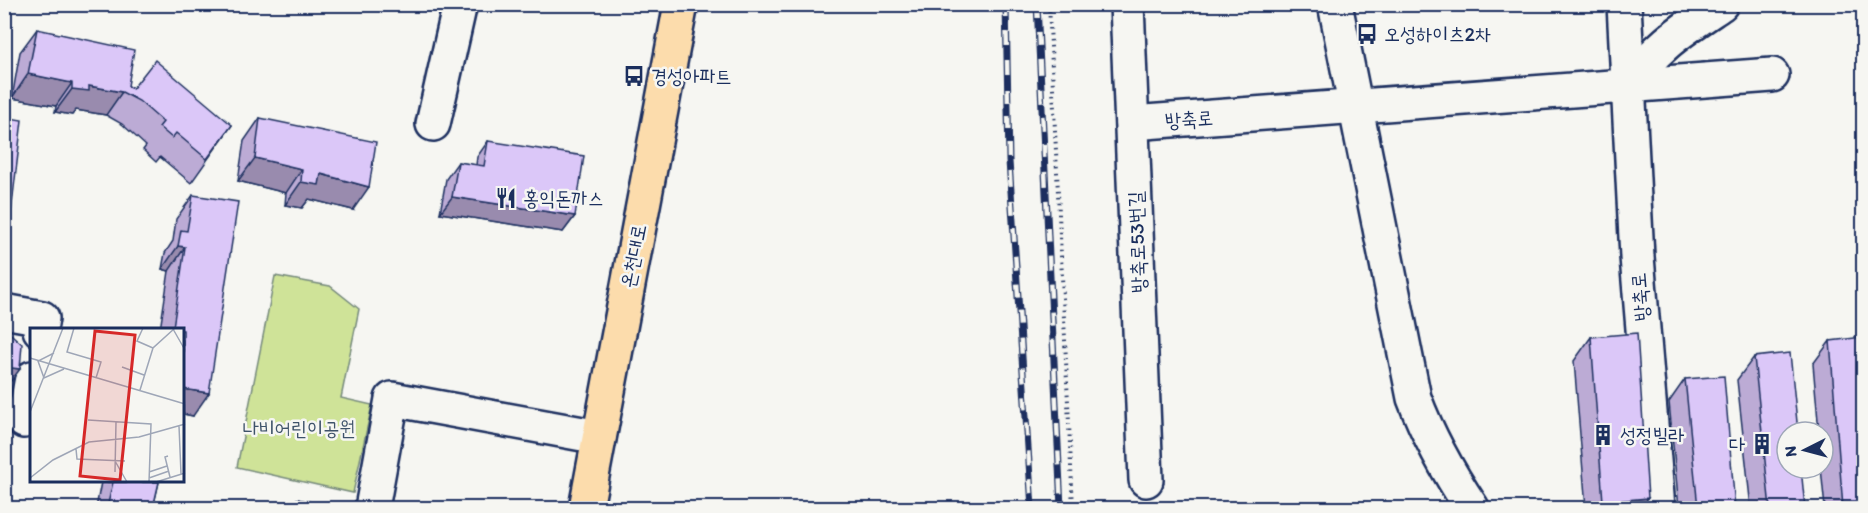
<svg xmlns="http://www.w3.org/2000/svg" width="1868" height="513" viewBox="0 0 1868 513" font-family="Itim,'Poor Story',sans-serif">
  <rect width="100%" height="100%" fill="#f6f6f2"/>
  <filter id="ink" filterUnits="userSpaceOnUse"><feTurbulence type="fractalNoise" baseFrequency=".0167" numOctaves="2"/><feDisplacementMap in="SourceGraphic" scale="12" xChannelSelector="R" yChannelSelector="G"/><feConvolveMatrix kernelMatrix="1 2 1 2 8 2 1 2 1" color-interpolation-filters="sRGB"/></filter>
  <g filter="url(#ink)">
    <polygon fill="#cfe398" stroke="#75897b" stroke-width="1.5" points="275,276 330,286 359,309 341,398 372,405 353,493 237,467"/>
    <g fill="none" stroke-linecap="round" stroke-linejoin="round">
      <defs>
        <g id="minor">
          <polyline points="1127,4 1146,480"/>
          <path d="M 1335,4 L 1414,398 C 1429,438 1448,472 1472,508"/>
          <polyline points="1624,4 1637,257 1658,508"/>
          <path d="M 1628,86 C 1657,45 1681,31 1721,4"/>
          <polyline points="1132,123 1772,75"/>
          <polyline points="433,124 460,4"/>
          <polyline points="4,311 42,318 40,330"/>
          <polyline points="24,421 32,378"/>
          <polyline points="372,508 392,399 599,437"/>
        </g>
        <polyline id="major" points="586,508 681,4"/>
      </defs>
      <use href="#minor" stroke="#1b2f5e" stroke-width="38"/>
      <use href="#major" stroke="#1b2f5e" stroke-width="38"/>
      <polyline stroke="#1b2f5e" stroke-width="4" stroke-dasharray="1.5 4.5" stroke-linecap="butt" points="1049,4 1073,508"/>
      <use href="#minor" stroke="#f6f6f2" stroke-width="33"/>
      <use href="#major" stroke="#fcdcac" stroke-width="33"/>
      <defs>
        <g id="rail">
          <polyline points="1006,4 1009,161 1032,508"/>
          <polyline points="1037,4 1061,508"/>
        </g>
      </defs>
      <use href="#rail" stroke="#1b2f5e" stroke-width="7"/>
      <use href="#rail" stroke="#f6f6f2" stroke-width="4.5" stroke-dasharray="14" stroke-linecap="butt"/>
    </g>
    <g fill="#bcabd5" stroke="#1b2f5e" stroke-width="1.5">
      <polygon points="37,29 128,86 232,125 191,183 160,157 156,162 143,150 146,146 122,124 106,115 76,110 72,115 55,112 56,106 12,98 20,52"/>
      <polygon points="260,118 353,210 309,199 302,208 285,205 286,193 238,181 244,141"/>
      <polygon points="488,141 575,216 563,232 440,213 446,179 458,162 476,165 477,157"/>
      <polygon points="193,195 193,416 183,414 183,330 160,330 169,271 162,269 165,253 173,241 176,219"/>
      <polygon points="1591,337 1641,508 1586,508 1574,361"/>
      <polygon points="1830,341 1863,508 1825,508 1821,468 1823,468 1823,432 1819,432 1813,364"/>
      <polygon points="1754,357 1805,508 1751,508 1737,380"/>
      <polygon points="1685,379 1735,508 1679,508 1669,402"/>
      <polygon points="101,482 159,482 153,508 96,508"/>
      <polygon points="297,499 336,508 291,508"/>
    </g>
    <g fill="#998bae" stroke="#1b2f5e" stroke-width="1.5">
      <polygon points="28,74 72,83 56,106 12,98"/>
      <polygon points="89,86 122,92 106,115 76,110 72,115 55,112 72,89"/>
      <polygon points="255,158 302,169 286,193 238,181"/>
      <polygon points="321,174 369,187 353,210 309,199 302,208 285,205 301,182"/>
      <polygon points="452,197 575,216 563,232 440,213"/>
      <polygon points="4,211 11,213 4,223"/>
      <polygon points="178,246 185,247 169,271 162,269"/>
      <polygon points="4,367 20,369 11,381 4,380"/>
      <polygon points="183,389 209,393 193,416 183,414"/>
      <polygon points="1648,498 1641,508 1599,508 1603,502"/>
    </g>
    <g fill="#dbc7f8" stroke="#1b2f5e" stroke-width="1.5">
      <polygon points="37,29 134,50 128,86 133,88 155,60 232,125 207,159 176,133 172,138 159,127 163,122 139,101 122,92 89,86 89,91 72,89 72,83 28,74"/>
      <polygon points="4,117 22,120 11,213 4,211"/>
      <polygon points="260,118 376,142 369,187 321,174 319,185 301,182 302,169 255,158"/>
      <polygon points="488,141 584,156 575,216 452,197 458,162 484,166"/>
      <polygon points="193,195 238,202 209,393 183,389 183,330 163,330 164,326 173,327 185,247 178,246 181,230 187,231"/>
      <polygon points="4,328 22,344 20,369 4,367"/>
      <polygon points="1637,333 1648,498 1603,502 1591,337"/>
      <polygon points="1863,337 1863,508 1843,508 1830,341"/>
      <polygon points="1790,353 1798,432 1787,432 1787,468 1801,468 1805,508 1770,508 1754,357"/>
      <polygon points="1724,376 1735,508 1698,508 1685,379"/>
      <polygon points="113,482 159,482 153,508 107,508"/>
      <polygon points="297,499 337,507 336,508 295,508"/>
    </g>
  </g>
  <defs>
    <symbol id="bus-bare" viewBox="-9 -9 18 18"><path d="M-5-6H5V4H4V6H2V4H-2V6H-4V4H-5ZM-3.5-4V0h7V-4ZM-3.5 1.2v1.5H-2V1.2ZM2 1.2v1.5H3.5V1.2Z" fill="#1b2f5e" stroke="#f6f6f2" stroke-width="2.5" paint-order="stroke"/></symbol>
    <symbol id="restaurant-bare" viewBox="-9 -9 18 18"><path d="M-5-6h1v4h1v-4h1v4h1v-4h1v5L-1.5 .5V6h-2V.5L-5-1ZM5-6V6H3V1.5H1.5Q1.5-4 5-6Z" fill="#1b2f5e" stroke="#f6f6f2" stroke-width="2.5" paint-order="stroke"/></symbol>
    <symbol id="building-bare" viewBox="-9 -9 18 18"><path d="M-4-6H4V6H1V3H-1V6H-4ZM-2.5-4.3h1.7v1.8h-1.7ZM.8-4.3h1.7v1.8H.8ZM-2.5-1h1.7V.8h-1.7ZM.8-1h1.7V.8H.8Z" fill="#1b2f5e" stroke="#f6f6f2" stroke-width="2.5" paint-order="stroke"/></symbol>
  </defs>
  <g fill-rule="evenodd">
    <use href="#bus-bare" x="1352" y="19" width="30" height="30"/>
    <use href="#bus-bare" x="619" y="61" width="30" height="30"/>
    <use href="#restaurant-bare" x="491" y="183" width="30" height="30"/>
    <use href="#building-bare" x="1588" y="420" width="30" height="30"/>
    <use href="#building-bare" x="1747" y="429" width="30" height="30"/>
  </g>
  <g text-anchor="middle" dominant-baseline="central" stroke-width="5" stroke-linejoin="round" paint-order="stroke">
    <g font-size="20" fill="#1b2f5e" stroke="#f6f6f2" text-anchor="start">
      <text x="1384" y="34">오성하이츠2차</text>
      <text x="651" y="76">경성아파트</text>
      <text x="523" y="198">홍익돈까스</text>
      <text x="1620" y="435">성정빌라</text>
      <text x="1745" y="444" text-anchor="end">다</text>
    </g>
    <g font-size="20" fill="#1b2f5e" stroke="#f6f6f2">
      <text transform="translate(1189 119) rotate(-4)">방축로</text>
      <text transform="translate(1137 242) rotate(-92)">방축로53번길</text>
      <text transform="translate(633 256) rotate(-79)">온천대로</text>
      <text transform="translate(1640 297) rotate(-95)">방축로</text>
    </g>
    <g font-size="20" fill="#3f536a" stroke="#f6f6f2">
      <text x="299" y="428">나비어린이공원</text>
    </g>
  </g>
  <g transform="translate(30 328)">
    <rect width="154" height="154" fill="#f6f6f2"/>
    <path fill="none" stroke="#9ea6b7" stroke-width="1.5" d="M 44,0 L 37,24 L 71,34 L 66,50M 113,0 L 107,13 L 123,20M 143,1 L 155,22M 24,25 L 8,33 L 14,50 L 34,41M 0,30 L 155,76M 92,39 L 114,47M 110,62 L 123,20 L 145,0M 0,84 L 33,0M 58,92 L 121,96 L 119,154M 149,98 L 151,146M 46,121 L 47,131 L 95,133M 138,128 L 135,129 L 140,149M 85,133 L 97,154M 85,144 L 86,94M 119,144 L 137,138M 0,150 L 23,132 L 59,114 L 109,109 L 155,96M 119,150 L 139,143M 126,154 L 155,145"/>
    <path fill="#d62828" fill-opacity="0.15" stroke="#d62828" stroke-width="3" d="M 65,3 L 105,7 L 90,152 L 50,148 Z"/>
    <rect width="154" height="154" fill="none" stroke="#1b2f5e" stroke-width="3"/>
  </g>
  <rect width="1868" height="513" fill="none" stroke="#f6f6f2" stroke-width="24"/>
  <rect x="12" y="12" width="1844" height="489" fill="none" stroke="#1b2f5e" stroke-width="2" filter="url(#ink)"/>
  <g transform="translate(1805 450) rotate(264)"><circle r="28" fill="#f6f6f2" stroke="#9ea6b7" stroke-width="1.5"/>
  <path d="M0-4.5L10 22L0 15L-10 22Z" fill="#1b2f5e"/>
  <text y="-9" font-size="16" font-weight="bold" text-anchor="middle" fill="#1b2f5e">N</text>
  </g>
</svg>
